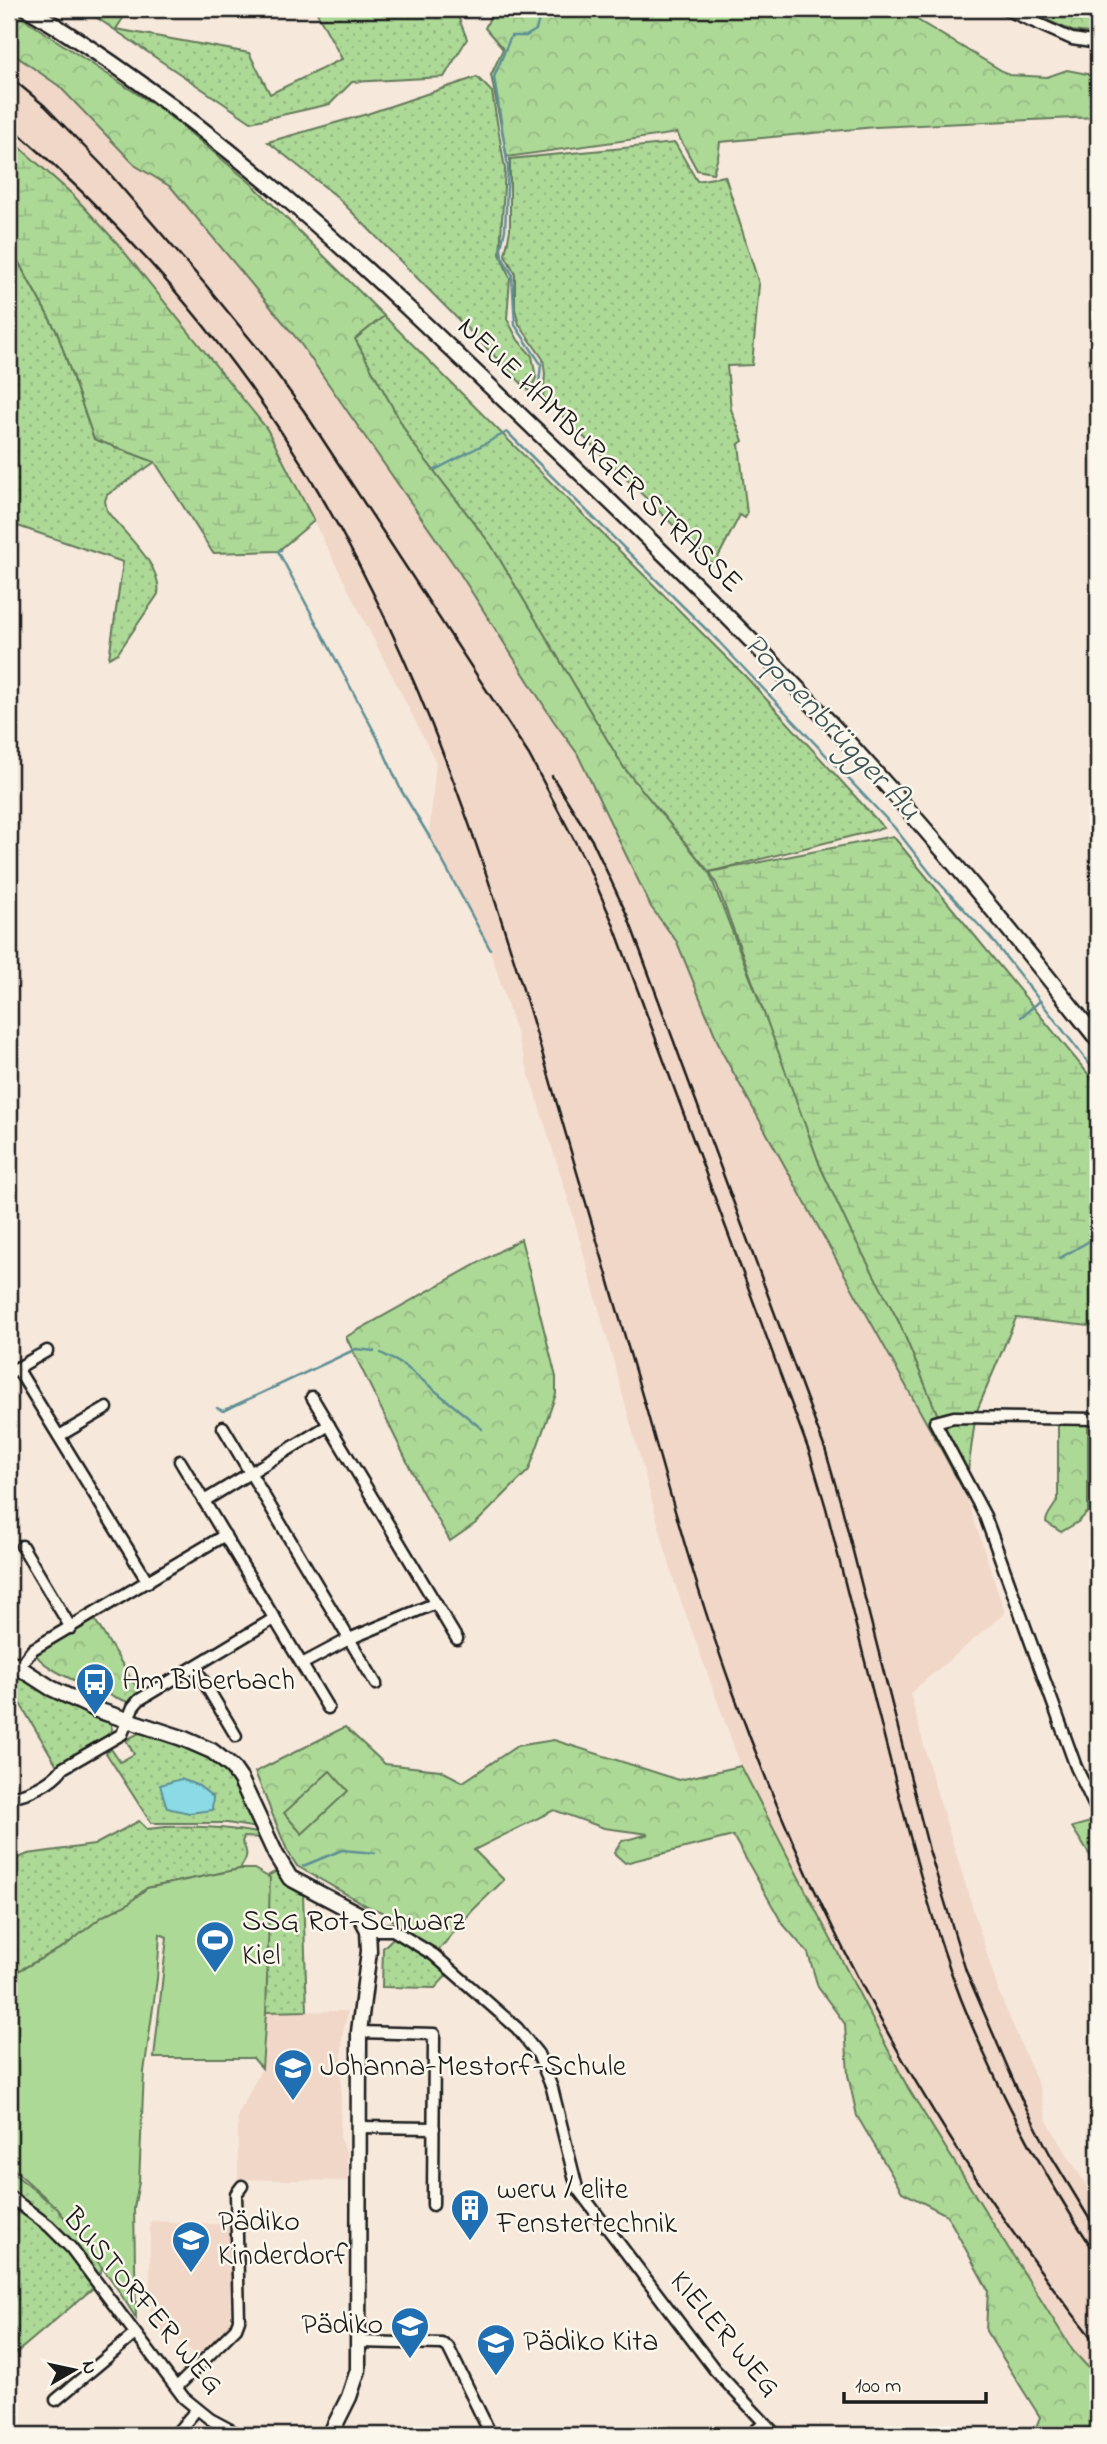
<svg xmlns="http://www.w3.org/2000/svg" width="1107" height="2444" viewBox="0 0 1107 2444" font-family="'Indie Flower',sans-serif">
  <defs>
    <pattern id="grass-dots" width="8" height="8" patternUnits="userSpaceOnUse" patternTransform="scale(1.75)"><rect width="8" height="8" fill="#add997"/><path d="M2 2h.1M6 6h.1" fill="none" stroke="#94ba82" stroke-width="1.8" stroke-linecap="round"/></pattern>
    <pattern id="forest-crowns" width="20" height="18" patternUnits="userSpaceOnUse" patternTransform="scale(1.75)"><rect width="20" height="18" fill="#add997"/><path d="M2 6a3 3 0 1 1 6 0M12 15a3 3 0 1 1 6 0" fill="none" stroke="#94ba82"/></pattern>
    <pattern id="wetland-marsh" width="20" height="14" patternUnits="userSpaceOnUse" patternTransform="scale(1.75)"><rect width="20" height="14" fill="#add997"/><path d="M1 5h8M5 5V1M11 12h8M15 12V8" fill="none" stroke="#94ba82"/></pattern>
  </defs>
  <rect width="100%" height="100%" fill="#f6e8db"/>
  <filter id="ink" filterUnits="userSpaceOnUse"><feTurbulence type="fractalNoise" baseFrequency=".0143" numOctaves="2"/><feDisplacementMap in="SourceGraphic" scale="14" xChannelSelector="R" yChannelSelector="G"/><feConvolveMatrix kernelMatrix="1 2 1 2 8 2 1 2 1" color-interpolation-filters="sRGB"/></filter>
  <g filter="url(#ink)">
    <g fill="#f0d7c7">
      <polygon points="9,51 59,86 136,166 171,187 298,340 459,572 553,720 577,753 651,907 677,942 722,1052 965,1493 1005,1613 910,1693 933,1780 999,1993 1040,2089 1047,2121 1098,2205 1098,2378 1073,2351 908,2088 741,1766 675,1584 571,1208 490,949 429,836 436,762 267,429 72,194 9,138"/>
      <polygon points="348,2011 342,2037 340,2139 347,2154 348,2181 238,2179 238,2115 262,2068 266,2012"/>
      <polygon points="150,2221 232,2225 230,2323 197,2360 193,2352 177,2338 150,2328"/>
    </g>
    <g fill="url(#grass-dots)" stroke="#647a5a" stroke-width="2">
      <polygon points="84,9 129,9 116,29 249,53 270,94 342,59 315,9 455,9 467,39 444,77 352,82 330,104 251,122"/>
      <polygon points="477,77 492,92 505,169 500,254 510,278 507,319 518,340 532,356 536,378 530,392 335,195 268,142 367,114"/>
      <polygon points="675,143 697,181 725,176 759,284 752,365 727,366 731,409 743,441 739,444 747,514 745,518 740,515 714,565 543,397 545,374 543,359 519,324 515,309 515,273 505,255 510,230 510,159"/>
      <path d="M 16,258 L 57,332 L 94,439 L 155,462 L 107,495 L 105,501 L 107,511 C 123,533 163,565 158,594 L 118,653 L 109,658 L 123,562 L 9,523 L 9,259 Z"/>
      <polygon points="384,316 746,677 884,828 709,872 624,768 491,545 411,441 355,339"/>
      <polygon points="18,1679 26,1681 70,1704 110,1722 112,1729 110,1735 58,1767 9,1685"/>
      <path d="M 139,1733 C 170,1734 214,1754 235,1778 C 246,1790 251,1813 257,1828 L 227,1823 L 151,1823 L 106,1753 L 111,1749 L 120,1762 L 134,1754 L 126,1740 Z"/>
      <path d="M 139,1821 L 147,1829 C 184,1824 222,1827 258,1833 L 261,1838 L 244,1837 L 242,1842 C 249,1853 247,1858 240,1869 L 147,1888 L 128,1904 L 103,1916 L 65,1946 L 9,1976 L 9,1862 L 28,1854 L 94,1845 Z"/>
      <polygon points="277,1871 303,1894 307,2011 266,2012 269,1875"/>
      <polygon points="395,1936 449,1973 435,1988 382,1987 383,1948"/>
      <polygon points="9,2170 57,2208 102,2267 98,2284 9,2359"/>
    </g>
    <g fill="url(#forest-crowns)" stroke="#647a5a" stroke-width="2">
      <polygon points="9,9 166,113 252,184 384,316 355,339 411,441 491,545 624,768 709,872 780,1054 821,1168 900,1324 938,1415 976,1413 965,1493 722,1052 677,942 651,907 577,753 553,720 459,572 298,340 171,187 136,166 59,86 9,51"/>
      <polygon points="494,9 899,9 1009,75 1047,77 1067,70 1098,76 1098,117 875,127 720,142 718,157 713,173 697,170 677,133 507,157 491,75 503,49 485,28"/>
      <polygon points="1022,9 1098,9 1098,34 1072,31"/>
      <polygon points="521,1239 556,1377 556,1394 529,1470 476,1523 450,1541 420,1488 346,1337"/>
      <path d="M 1058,1424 L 1088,1424 L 1088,1512 L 1078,1522 L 1061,1532 L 1046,1522 C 1047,1512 1055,1508 1058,1498 Z"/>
      <path d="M 95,1620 L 140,1693 L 128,1702 C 106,1693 45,1673 35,1653 Z"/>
      <polygon points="345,1727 385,1764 440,1770 463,1782 517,1746 554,1740 679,1780 741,1766 908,2088 1073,2351 1098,2378 1098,2435 1033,2435 1040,2417 986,2331 988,2290 947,2215 902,2192 857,2116 848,2075 845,2024 818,1987 808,1953 782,1923 733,1836 625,1863 614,1853 622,1841 649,1834 604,1828 554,1810 474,1850 504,1880 473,1910 438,1951 400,1928 387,1914 369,1907 297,1866 287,1850 255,1772"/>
      <polygon points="1098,1820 1098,1868 1072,1827"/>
    </g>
    <g fill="url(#wetland-marsh)" stroke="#647a5a" stroke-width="2">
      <polygon points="9,138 72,194 117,243 267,429 314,521 278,551 213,553 155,462 94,439 57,332 17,259 9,259"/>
      <polygon points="893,836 1098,1086 1098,1327 1016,1318 976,1413 938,1416 900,1324 849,1228 821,1168 717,885 710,872"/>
    </g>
    <g fill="#add997" stroke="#647a5a" stroke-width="2">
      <polygon points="330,1771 348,1791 302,1834 284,1813"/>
      <polygon points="240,1869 254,1869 270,1878 266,2012 262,2068 253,2058 154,2058 167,1937 160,1934 157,1979 144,2072 139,2182 134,2208 136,2318 113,2282 57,2208 9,2165 9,1976 65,1946 103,1916 128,1904 147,1888"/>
    </g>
    <polygon fill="#8bdbe6" stroke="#5f8f95" stroke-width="2" points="181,1779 199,1786 213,1797 212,1810 189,1813 167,1808 160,1785"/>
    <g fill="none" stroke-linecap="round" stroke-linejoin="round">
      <g stroke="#5f8f95" stroke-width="2.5">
        <polyline points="534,9 539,19 536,30 526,36 511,36 494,77 508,167 505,230 501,248 502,257 512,274 515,325 541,364 538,393"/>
        <polyline points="435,470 507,432 719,642 894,827 931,874 990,937 1098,1075"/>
        <polyline points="281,550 278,551 377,737 401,790 429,836 490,949"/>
        <polyline points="1021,1017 1040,1001"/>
        <polyline points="1060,1258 1098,1236"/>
        <polyline points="381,1353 405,1366 482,1429"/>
        <polyline points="217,1408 223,1411 356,1349 374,1351"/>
        <polyline points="303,1866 342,1850 375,1853"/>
      </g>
      <defs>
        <g id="street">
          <polyline points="1005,9 1072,39 1098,43"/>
          <polyline points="17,1368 148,1582"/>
          <polyline points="9,1373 47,1351"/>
          <polyline points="312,1397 457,1639"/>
          <polyline points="1098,1419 954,1417 935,1422 985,1516 1076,1767 1098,1813"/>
          <polyline points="223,1427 376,1684"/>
          <polyline points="59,1436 107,1408"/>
          <polyline points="180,1461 328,1708"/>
          <polyline points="204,1501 329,1425"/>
          <polyline points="22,1546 71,1628"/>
          <polyline points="302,1664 349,1639 436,1603"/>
          <polyline points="195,1667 236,1736"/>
          <polyline points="9,1674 18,1668 33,1649 225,1535"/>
          <path d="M 9,1797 C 28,1794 51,1784 63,1768 L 122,1734 L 133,1707 L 139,1700 L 275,1618"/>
          <polyline points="368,1930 393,1930 434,1955 517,2028 538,2054 552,2088 577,2188 715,2370 776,2435"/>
          <polyline points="359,2032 434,2034 433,2205"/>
          <polyline points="358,2127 434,2128"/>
          <polyline points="9,2196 49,2226 71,2248 184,2398 210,2419 240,2435"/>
          <polyline points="358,2342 442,2344 448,2347 491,2435"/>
          <polyline points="177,2387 236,2328 239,2320 236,2194 242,2186"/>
          <polyline points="56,2400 135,2334"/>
          <polyline points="175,2435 197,2409"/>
          <polyline points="750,2435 764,2424"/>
        </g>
        <g id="secondary">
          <path d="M 28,9 C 212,119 365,266 518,413 C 639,529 761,645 872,769 C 951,857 1025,948 1098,1040"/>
          <polyline points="9,1661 51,1688 97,1710 182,1738 212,1751 232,1767 241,1780 276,1855 290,1878 360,1915 368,1930 369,1951 359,2032 358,2370 349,2397 330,2435"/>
        </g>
      </defs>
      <use href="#street" stroke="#1c1c1c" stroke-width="15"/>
      <use href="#secondary" stroke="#1c1c1c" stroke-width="19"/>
      <use href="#street" stroke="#fbf7ec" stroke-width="10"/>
      <use href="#secondary" stroke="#fbf7ec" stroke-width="14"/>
      <g stroke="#1c1c1c" stroke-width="2.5">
        <path d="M 9,76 L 45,106 L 103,166 L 205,284 L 260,351 L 304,411 L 529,755 L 588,866 L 612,921 L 810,1454 L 826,1508 C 848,1592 869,1676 890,1760 C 911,1841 931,1922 961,1999 C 997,2090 1044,2176 1098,2257"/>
        <path d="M 9,125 C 131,230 235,351 317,489 C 420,663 484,856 541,1049 C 576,1170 611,1291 647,1412 C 673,1505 699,1598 732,1689 C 817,1927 941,2149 1098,2346"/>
        <polyline points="552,776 593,842 627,915 825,1449 841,1504 929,1850 966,1971 1021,2098 1050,2154 1098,2233"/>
      </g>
    </g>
  </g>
  <defs>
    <symbol id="bus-pin" viewBox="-11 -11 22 30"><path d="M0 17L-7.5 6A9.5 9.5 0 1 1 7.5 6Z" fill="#1f6fb2" stroke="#fbf7ec"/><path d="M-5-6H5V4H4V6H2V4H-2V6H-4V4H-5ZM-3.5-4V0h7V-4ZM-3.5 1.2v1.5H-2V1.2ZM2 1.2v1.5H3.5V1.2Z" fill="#fff"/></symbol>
    <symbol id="stadium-pin" viewBox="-11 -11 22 30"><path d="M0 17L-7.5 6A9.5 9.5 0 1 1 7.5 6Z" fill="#1f6fb2" stroke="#fbf7ec"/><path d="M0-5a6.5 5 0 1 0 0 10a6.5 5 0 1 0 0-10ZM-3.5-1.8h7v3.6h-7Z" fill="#fff"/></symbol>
    <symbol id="school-pin" viewBox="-11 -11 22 30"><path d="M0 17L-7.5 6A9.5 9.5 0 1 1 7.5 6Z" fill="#1f6fb2" stroke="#fbf7ec"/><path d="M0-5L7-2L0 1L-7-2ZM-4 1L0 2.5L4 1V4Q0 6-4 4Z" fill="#fff"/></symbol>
    <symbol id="building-pin" viewBox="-11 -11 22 30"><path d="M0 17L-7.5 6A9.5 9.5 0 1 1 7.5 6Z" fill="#1f6fb2" stroke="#fbf7ec"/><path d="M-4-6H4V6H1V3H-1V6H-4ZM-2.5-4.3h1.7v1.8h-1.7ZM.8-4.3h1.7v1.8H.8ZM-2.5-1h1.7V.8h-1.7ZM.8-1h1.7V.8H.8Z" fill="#fff"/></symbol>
  </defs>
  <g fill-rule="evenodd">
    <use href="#bus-pin" x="73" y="1660" width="44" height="60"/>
    <use href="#stadium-pin" x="193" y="1918" width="44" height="60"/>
    <use href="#school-pin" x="271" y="2046" width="44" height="60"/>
    <use href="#building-pin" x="448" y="2186" width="44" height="60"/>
    <use href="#school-pin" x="169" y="2218" width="44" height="60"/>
    <use href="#school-pin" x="388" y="2304" width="44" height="60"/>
    <use href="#school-pin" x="474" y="2321" width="44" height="60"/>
  </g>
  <g text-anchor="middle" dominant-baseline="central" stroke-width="5" stroke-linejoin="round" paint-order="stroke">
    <g font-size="30" fill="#1c1c1c" stroke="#fbf7ec">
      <text transform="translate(599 456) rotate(44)">NEUE HAMBURGER STRASSE</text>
      <text transform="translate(142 2302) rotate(50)">BUSTORFER WEG</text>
      <text transform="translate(724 2335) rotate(50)">KIELER WEG</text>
    </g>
    <g font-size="30" fill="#1c1c1c" stroke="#fbf7ec" text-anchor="start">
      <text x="122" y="1682">Am Biberbach</text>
      <text x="242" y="1923">SSG Rot-Schwarz<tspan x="242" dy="34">Kiel</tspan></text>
      <text x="320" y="2068">Johanna-Mestorf-Schule</text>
      <text x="497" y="2191">weru / elite<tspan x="497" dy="34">Fenstertechnik</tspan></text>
      <text x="218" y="2223">Pädiko<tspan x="218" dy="34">Kinderdorf</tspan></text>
      <text x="383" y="2326" text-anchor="end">Pädiko</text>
      <text x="523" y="2343">Pädiko Kita</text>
    </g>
    <g font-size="32" font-style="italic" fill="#3d5559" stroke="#fbf7ec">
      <text transform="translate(831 728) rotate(47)">Poppenbrügger Au</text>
    </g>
  </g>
  <rect width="1107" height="2444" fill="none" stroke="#fbf7ec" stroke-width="35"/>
  <rect x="18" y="18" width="1072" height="2409" fill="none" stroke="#1c1c1c" stroke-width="2.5" filter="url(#ink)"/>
  <g transform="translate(74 2370) rotate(81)" stroke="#fbf7ec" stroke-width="5" paint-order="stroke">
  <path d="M0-5L12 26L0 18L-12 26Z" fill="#1c1c1c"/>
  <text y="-10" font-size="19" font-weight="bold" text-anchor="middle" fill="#1c1c1c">N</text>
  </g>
  <path d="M844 2392v10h142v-10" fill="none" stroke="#1c1c1c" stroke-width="3.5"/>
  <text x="855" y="2392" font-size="21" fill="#1c1c1c" stroke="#fbf7ec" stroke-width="5" paint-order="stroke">100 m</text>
</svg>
